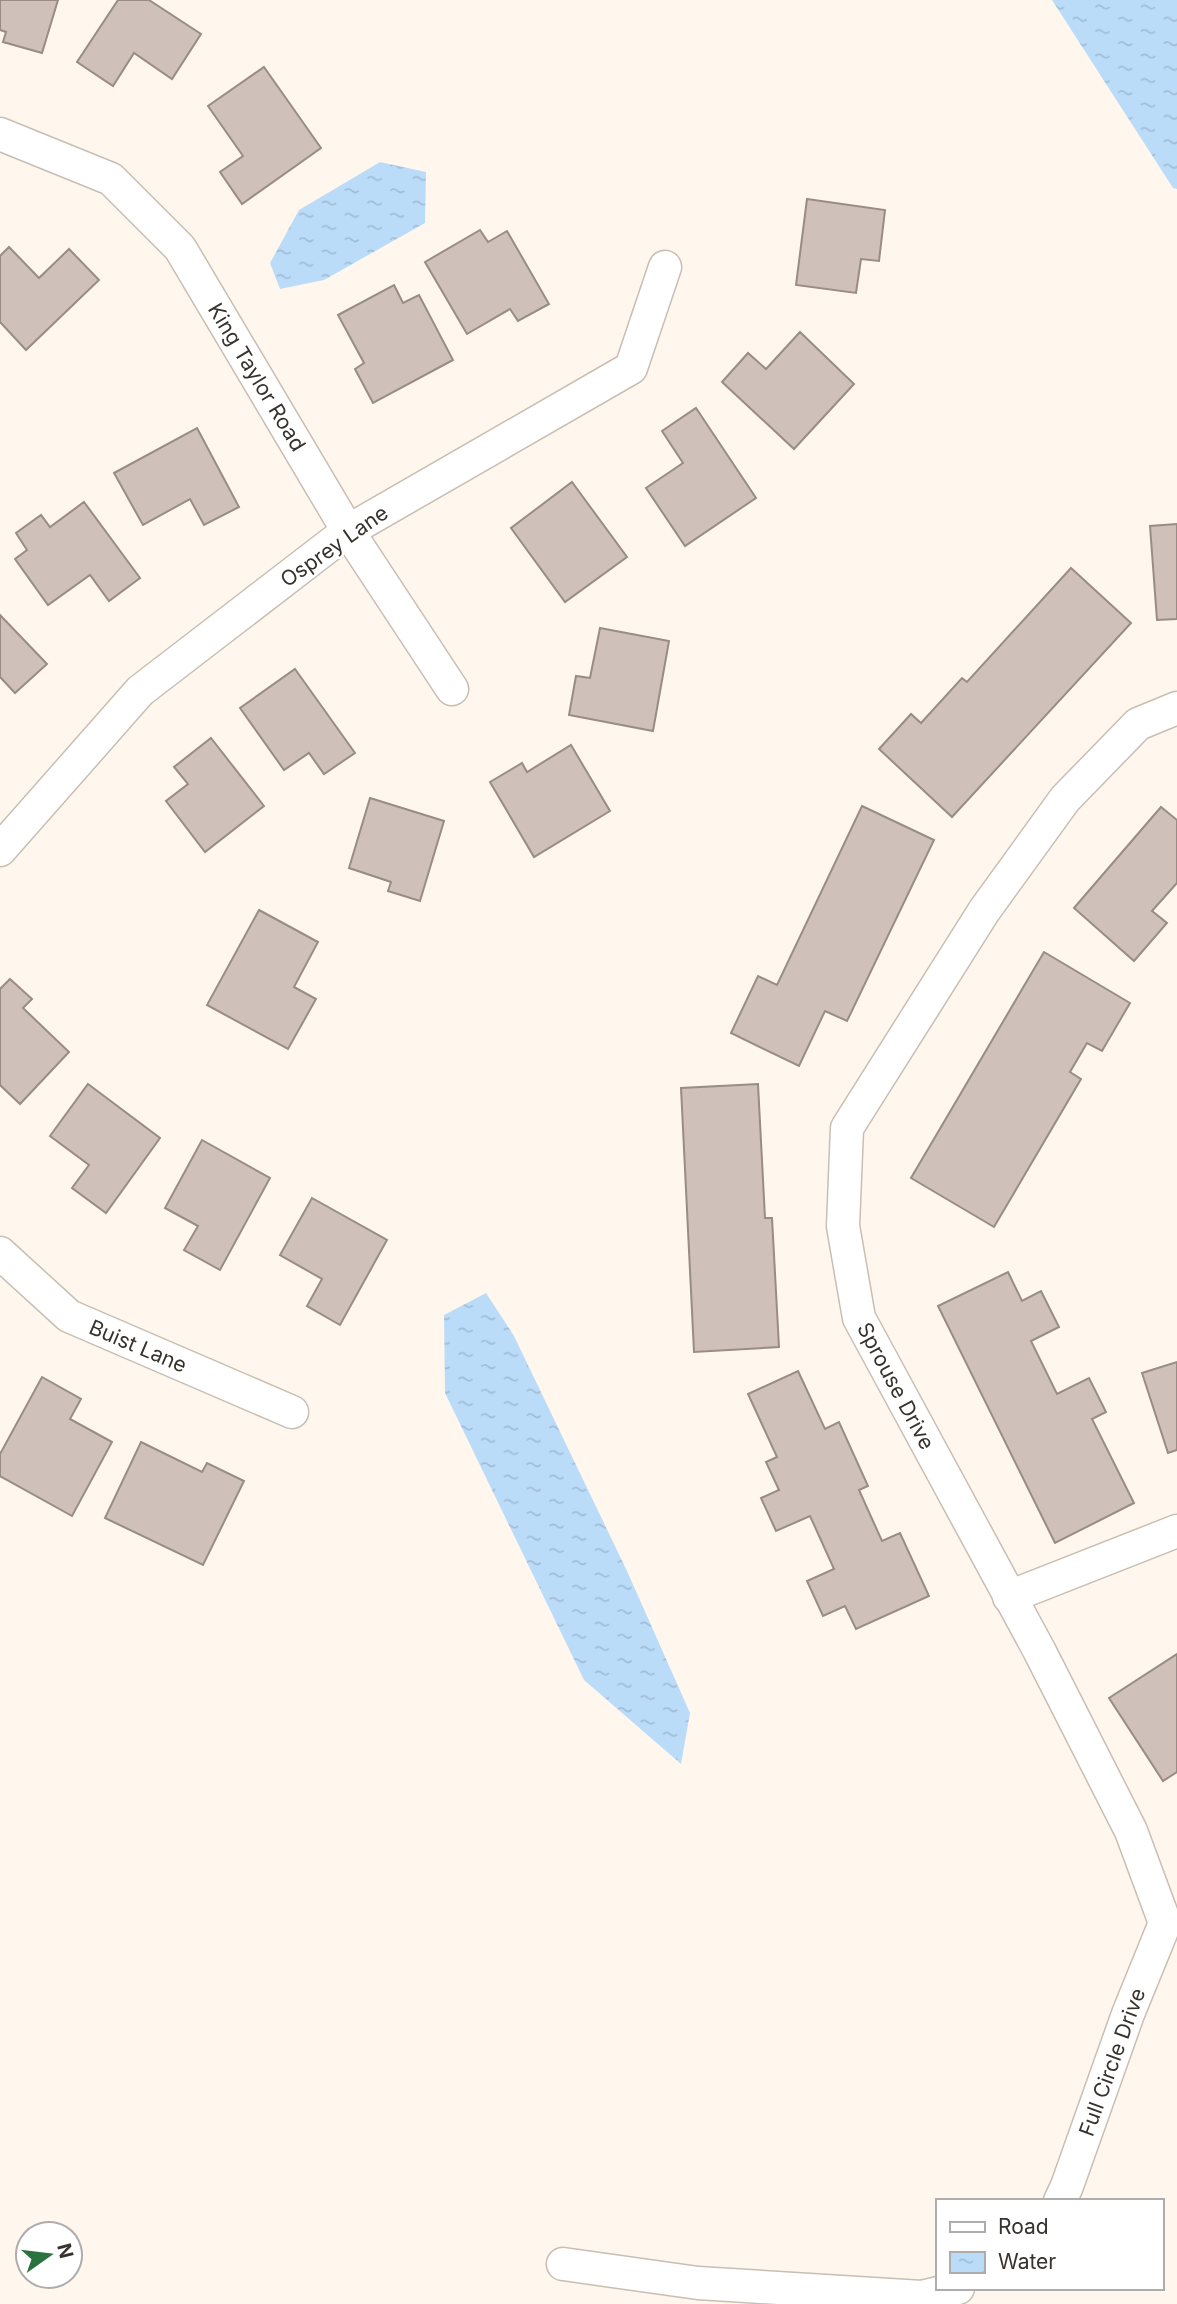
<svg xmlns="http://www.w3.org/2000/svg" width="1177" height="2304" viewBox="0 0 1177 2304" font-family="Inter,sans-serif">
  <defs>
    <pattern id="water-ripples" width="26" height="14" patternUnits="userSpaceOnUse" patternTransform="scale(1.75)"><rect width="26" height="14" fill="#bbdcf9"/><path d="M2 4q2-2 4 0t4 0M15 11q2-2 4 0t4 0" fill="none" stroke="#a1bdd6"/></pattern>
  </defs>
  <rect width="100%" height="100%" fill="#fff7ed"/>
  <g fill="url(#water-ripples)">
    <polygon points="1052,0 1177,0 1177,189 1173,188"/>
    <polygon points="380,162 426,172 425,223 324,280 280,289 270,263 299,210"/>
    <polygon points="486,1293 514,1336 627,1571 690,1713 681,1764 584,1680 445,1393 444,1315"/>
  </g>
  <g fill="#cfc0ba" stroke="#998b85" stroke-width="2">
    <polygon points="0,0 58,0 42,53 3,42 6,32 0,30"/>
    <polygon points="118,0 149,0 201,34 172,79 134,53 113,86 77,62"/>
    <polygon points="264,67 321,148 242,204 220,172 243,156 208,106"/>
    <polygon points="807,199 885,210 879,261 861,259 856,293 796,285"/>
    <polygon points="480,230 488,242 507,231 549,304 518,321 510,309 467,334 425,262"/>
    <polygon points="9,247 39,278 69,249 99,280 26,350 0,322 0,256"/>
    <polygon points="394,285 403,303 419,295 453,360 373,403 355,369 364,363 338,315"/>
    <polygon points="800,332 854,384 794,449 722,382 748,353 766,369"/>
    <polygon points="696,408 756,498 685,546 646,488 683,463 662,431"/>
    <polygon points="197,428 239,507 204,525 190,499 143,525 114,473"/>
    <polygon points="572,482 627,557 565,602 511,528"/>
    <polygon points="84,502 140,578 109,601 90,575 48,605 15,559 27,550 16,533 41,515 50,527"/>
    <polygon points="1177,524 1177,619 1157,620 1150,526"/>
    <polygon points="1071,568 1131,623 952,817 879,749 911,714 921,723 962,678 967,682"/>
    <polygon points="0,615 47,664 15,693 0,677"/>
    <polygon points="600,628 669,641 653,731 569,715 576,676 590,678"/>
    <polygon points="295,669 355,753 324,774 309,753 284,770 240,708"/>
    <polygon points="211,738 264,806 205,852 166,801 188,784 174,767"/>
    <polygon points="571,745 610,811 534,857 490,782 522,763 527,772"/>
    <polygon points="370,798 444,821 420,901 388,891 391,882 349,868"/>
    <polygon points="862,806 934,840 847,1021 825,1011 799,1066 731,1033 758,976 777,985"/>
    <polygon points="1161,807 1177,820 1177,883 1152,911 1167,923 1134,961 1074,908"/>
    <polygon points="259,910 318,942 294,987 316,999 288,1049 207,1005"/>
    <polygon points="1044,952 1130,1003 1102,1051 1087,1043 1070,1072 1081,1079 994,1227 911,1178"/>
    <polygon points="10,979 32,999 23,1008 69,1052 20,1104 0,1085 0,989"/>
    <polygon points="88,1084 160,1138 106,1213 72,1188 89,1165 50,1136"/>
    <polygon points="758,1084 765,1218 772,1218 779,1347 694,1352 681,1088"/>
    <polygon points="202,1140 270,1178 220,1270 184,1250 198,1226 165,1208"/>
    <polygon points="312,1198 387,1240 340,1325 307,1306 322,1279 280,1255"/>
    <polygon points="1008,1272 1022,1301 1041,1291 1059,1327 1031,1341 1057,1394 1089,1378 1106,1412 1092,1419 1134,1503 1055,1543 938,1306"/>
    <polygon points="1177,1362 1177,1450 1168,1453 1142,1373"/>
    <polygon points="798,1371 825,1429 839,1422 868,1486 859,1490 882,1541 900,1533 929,1596 856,1629 845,1606 823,1616 807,1581 834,1569 810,1516 776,1531 761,1498 779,1490 766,1462 777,1457 748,1394"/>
    <polygon points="42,1377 81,1399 70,1419 112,1442 72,1516 0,1476 0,1454"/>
    <polygon points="141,1442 202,1472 207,1463 244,1481 203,1565 105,1518"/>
    <polygon points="1177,1654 1177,1772 1163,1781 1109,1698"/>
  </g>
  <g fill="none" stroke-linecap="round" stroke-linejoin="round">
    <defs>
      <g id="minor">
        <polyline points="0,134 111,179 180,248 348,531 452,689"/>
        <polyline points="0,850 140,691 348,531 631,368 665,267"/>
        <polyline points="0,1253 69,1316 292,1412"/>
        <polyline points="1009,1597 1177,1531"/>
        <polyline points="1060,2201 1067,2186 1128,2014 1165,1923 1131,1831 1039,1650 859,1318 843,1226 847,1128 984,911 1065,799 1138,724 1177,708"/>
        <polyline points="563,2264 698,2283 922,2297 958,2288"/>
      </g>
    </defs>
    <use href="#minor" stroke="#c8beb3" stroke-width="35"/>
    <use href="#minor" stroke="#fff" stroke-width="32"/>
  </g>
  <g text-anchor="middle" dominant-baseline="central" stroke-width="5" stroke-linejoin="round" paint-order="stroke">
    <g font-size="21" fill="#36322e" stroke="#fff">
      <text transform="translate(257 377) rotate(59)">King Taylor Road</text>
      <text transform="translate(334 546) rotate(-35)">Osprey Lane</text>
      <text transform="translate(138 1346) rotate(23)">Buist Lane</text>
      <text transform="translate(896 1386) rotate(62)">Sprouse Drive</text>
      <text transform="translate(1112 2062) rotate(-70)">Full Circle Drive</text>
    </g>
  </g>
  <rect x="936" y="2199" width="228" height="91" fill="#ffffff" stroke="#afadab" stroke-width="2"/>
  <rect x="950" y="2222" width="35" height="10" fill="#ffffff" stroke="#afadab" stroke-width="2"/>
  <text x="998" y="2234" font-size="21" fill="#36322e">Road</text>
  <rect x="950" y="2252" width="35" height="21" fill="url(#water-ripples)" stroke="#afadab" stroke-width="2"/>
  <text x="998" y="2269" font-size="21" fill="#36322e">Water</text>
  <g transform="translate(49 2255) rotate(76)"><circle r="33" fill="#ffffff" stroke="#afadab" stroke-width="2"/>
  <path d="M0-5L12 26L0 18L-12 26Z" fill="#2a723f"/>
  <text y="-10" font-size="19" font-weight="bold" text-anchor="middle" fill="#36322e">N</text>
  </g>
</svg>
